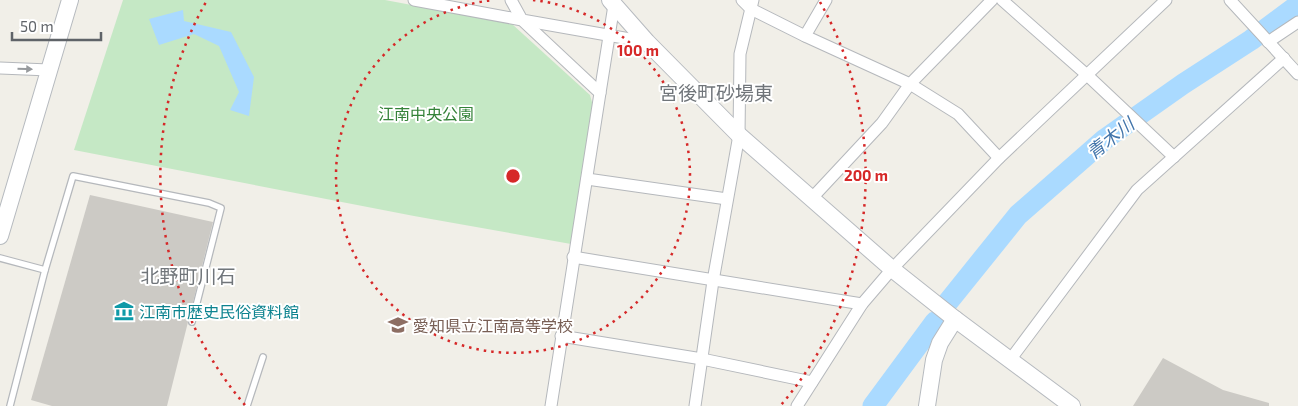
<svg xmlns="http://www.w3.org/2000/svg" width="1298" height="406" viewBox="0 0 1298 406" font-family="'Exo 2','Noto Sans JP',sans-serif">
  <rect width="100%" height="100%" fill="#f1efe8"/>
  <polygon fill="#c5e8c5" points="123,0 385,0 512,24 590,95 593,106 571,244 414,216 74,150"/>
  <polygon fill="#aadaff" points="183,10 184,21 231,32 254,77 249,116 230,110 239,92 219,46 194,34 159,45 149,19"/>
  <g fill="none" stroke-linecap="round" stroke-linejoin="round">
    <g stroke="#aadaff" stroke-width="21">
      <polyline points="948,302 1018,215 1105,139 1183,84 1251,40 1298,5"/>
      <polyline points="873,406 935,322"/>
    </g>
  </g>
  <g fill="#cccac5">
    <polygon points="90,195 213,222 167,406 52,406 31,400"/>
    <polygon points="1163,358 1223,390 1269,403 1269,406 1133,406"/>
  </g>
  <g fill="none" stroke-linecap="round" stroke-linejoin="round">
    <defs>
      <g id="lane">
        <polyline points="0,258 45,270"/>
        <polyline points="10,406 45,270 73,176 209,203 221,208 192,322"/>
        <polyline points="247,406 263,357"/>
      </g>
      <g id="street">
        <polyline points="414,0 522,20 600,93 551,406"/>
        <polyline points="511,0 522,20 647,42"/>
        <polyline points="742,0 751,9 805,36 910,84 958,114 999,158"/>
        <polyline points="1002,0 1087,75 1174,157"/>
        <polyline points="1230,0 1298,74"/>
        <polyline points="805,36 826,0"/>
        <polyline points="1268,42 1298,22"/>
        <polyline points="0,68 49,70"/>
        <polyline points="600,93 614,5"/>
        <polyline points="587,179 727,199"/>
        <polyline points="812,198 882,123 910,84 992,0"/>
        <polyline points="573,257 862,304"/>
        <polyline points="561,336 702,359 812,382"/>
        <polyline points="1010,360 1137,190 1284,58"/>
        <polyline points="695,406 713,281 739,135 740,54 753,0"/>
        <polyline points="797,406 862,304 892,269 999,158 1166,0"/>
      </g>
      <g id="secondary">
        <polyline points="610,0 647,42 739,135 892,269 955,319 1072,406"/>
        <polyline points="0,236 70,0"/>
        <polyline points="927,406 934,360 940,343 955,319"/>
      </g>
    </defs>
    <use href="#lane" stroke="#b5b8bc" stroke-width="8"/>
    <use href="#street" stroke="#b5b8bc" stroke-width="13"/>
    <use href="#secondary" stroke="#b6babf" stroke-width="18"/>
    <use href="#lane" stroke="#fff" stroke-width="5.5"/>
    <use href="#street" stroke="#fff" stroke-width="11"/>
    <use href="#secondary" stroke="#fff" stroke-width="16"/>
  </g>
  <defs><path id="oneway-solid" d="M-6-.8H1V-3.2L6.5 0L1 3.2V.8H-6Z" transform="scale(1.25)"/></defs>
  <use fill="#979a9d" href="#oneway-solid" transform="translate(25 69) rotate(2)"/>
  <g fill="none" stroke="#d62828" stroke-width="2.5" stroke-dasharray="2.5 5">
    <path d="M533 0A177 177 0 1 1 493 0"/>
    <path d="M245 405A353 353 0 0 1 206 2M820 2A353 353 0 0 1 781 405"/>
  </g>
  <defs>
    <symbol id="museum-bare" viewBox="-9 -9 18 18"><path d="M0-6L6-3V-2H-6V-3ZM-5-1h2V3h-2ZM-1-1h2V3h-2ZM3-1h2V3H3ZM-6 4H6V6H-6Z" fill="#0f9aa8" stroke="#fff" stroke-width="2.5" paint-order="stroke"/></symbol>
    <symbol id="school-bare" viewBox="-9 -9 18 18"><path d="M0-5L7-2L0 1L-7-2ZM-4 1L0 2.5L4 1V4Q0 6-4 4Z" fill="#8d6e63" stroke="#fff" stroke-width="2.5" paint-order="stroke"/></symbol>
  </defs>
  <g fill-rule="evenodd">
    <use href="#museum-bare" x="110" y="297" width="28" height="28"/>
    <use href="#school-bare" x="384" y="311" width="28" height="28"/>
  </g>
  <g text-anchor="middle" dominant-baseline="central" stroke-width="4" stroke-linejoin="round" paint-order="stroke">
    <g font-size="16" fill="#348238" stroke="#fff">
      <text x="426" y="113">江南中央公園</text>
    </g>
    <g font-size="16" fill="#0d838f" stroke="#fff" text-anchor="start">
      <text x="139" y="311">江南市歴史民俗資料館</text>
    </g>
    <g font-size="16" fill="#785e54" stroke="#fff" text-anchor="start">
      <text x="413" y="325">愛知県立江南高等学校</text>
    </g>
    <g font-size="18" font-style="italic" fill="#4174aa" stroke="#fff">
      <text transform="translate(1110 138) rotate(-38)">青木川</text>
    </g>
    <g font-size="19" fill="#70757a" stroke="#fff">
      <text x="716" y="92">宮後町砂場東</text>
      <text x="188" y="275">北野町川石</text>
    </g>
  </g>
  <circle cx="513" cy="176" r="8" fill="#d62828" stroke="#fff" stroke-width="2.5"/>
  <g font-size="15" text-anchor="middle" font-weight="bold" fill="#d62828" stroke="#fff" stroke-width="4" stroke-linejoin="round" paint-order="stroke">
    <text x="638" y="56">100 m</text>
    <text x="866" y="181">200 m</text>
  </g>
  <path d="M12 32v8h89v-8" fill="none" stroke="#5f6368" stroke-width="2.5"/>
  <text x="20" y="32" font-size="15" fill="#5f6368" stroke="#ffffff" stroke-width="4" paint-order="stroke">50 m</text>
</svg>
